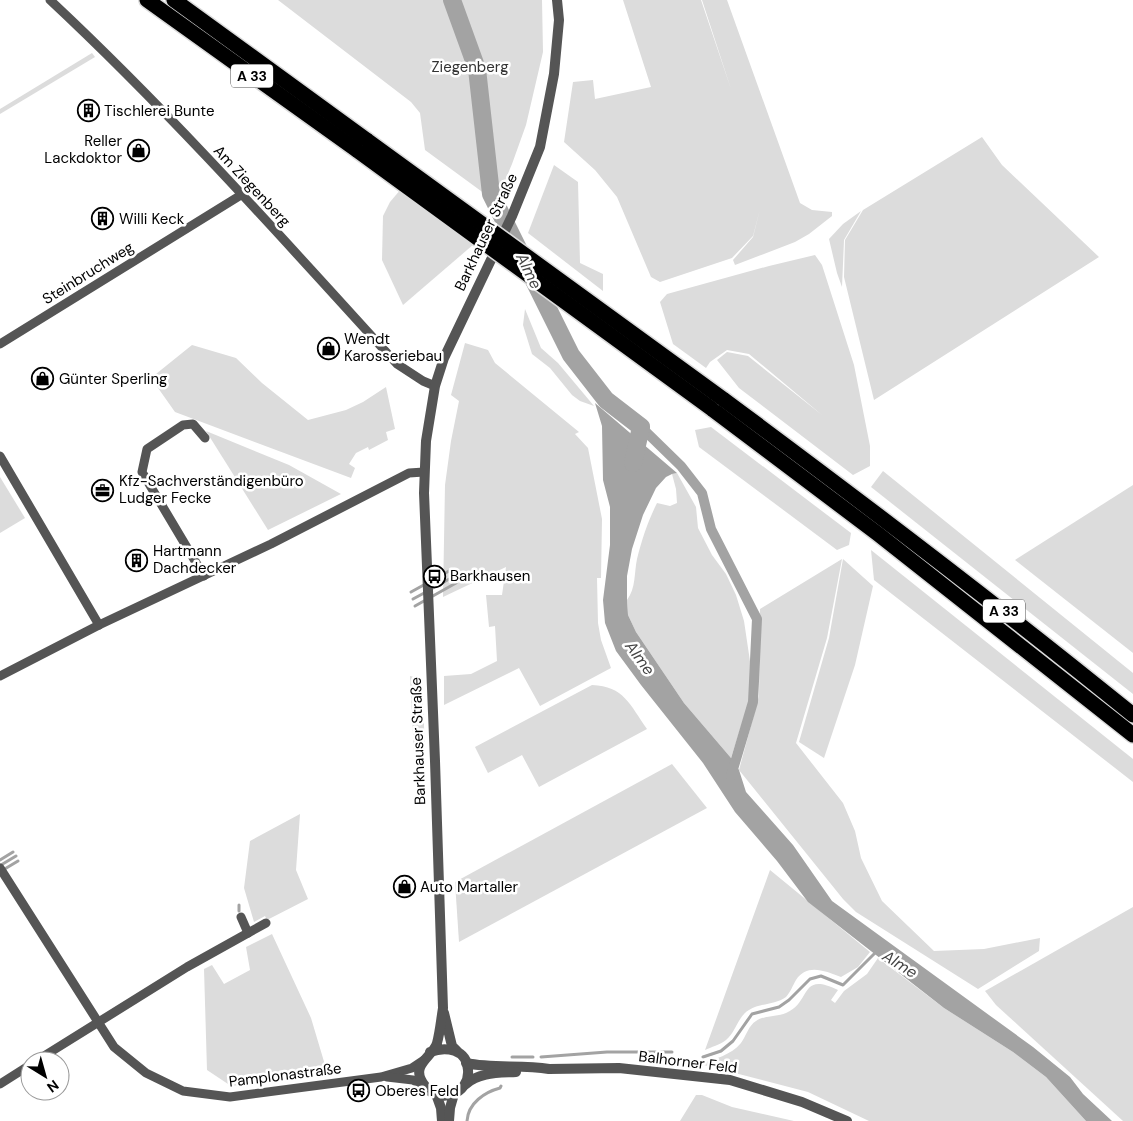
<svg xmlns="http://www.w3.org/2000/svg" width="1133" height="1121" viewBox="0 0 1133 1121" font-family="'DM Sans',sans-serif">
  <rect width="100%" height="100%" fill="#fff"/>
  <g fill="#dcdcdc">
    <polygon points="278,0 542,0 543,52 526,125 512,164 496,202 425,150 420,113 411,102"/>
    <polygon points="623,0 701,0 731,89 702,0 727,0 800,203 812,210 832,212 832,216 809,234 795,242 735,265 733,260 753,237 760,209 753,236 732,258 660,282 651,277 617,197 595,170 564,142 573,82 593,80 595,99 651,87"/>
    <polygon points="92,53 95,57 0,114 0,109"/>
    <polygon points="982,137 1002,165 1099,257 874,400 844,277 845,240 863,210"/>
    <polygon points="554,165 578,182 580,263 603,274 603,291 528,233"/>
    <polygon points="418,169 474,244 403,305 382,260 383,216 390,202"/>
    <polygon points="861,211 844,240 842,287 837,273 829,239 843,224"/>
    <polygon points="815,255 822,265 854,365 870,446 870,466 853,475 739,388 717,360 727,352 748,356 822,415 749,354 727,350 710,362 706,368 673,344 660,302 667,294 769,266"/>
    <polygon points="525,309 541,348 558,363 594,406 580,401 572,395 550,368 532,354 523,325"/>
    <polygon points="465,343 488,350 495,363 579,432 575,434 588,448 602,519 601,578 597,578 598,623 601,640 611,668 540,706 519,668 444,705 444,676 471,674 497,661 495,626 489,627 486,595 502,595 506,567 443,597 445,485 451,441 459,401 451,395"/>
    <polygon points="192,345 236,358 262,383 308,420 346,410 363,402 386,387 395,429 386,432 388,440 369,450 368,447 356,453 349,464 355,468 351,478 175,412 151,378"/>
    <polygon points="711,427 851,533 849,545 837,550 699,447 695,430"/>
    <polygon points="206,431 289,465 341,494 268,530"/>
    <polygon points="883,471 1133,673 1133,694 871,487"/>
    <path d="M 677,473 L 696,507 L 698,528 L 712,555 L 726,574 L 736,595 L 744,621 L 751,668 L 749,701 L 731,758 L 684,703 L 636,632 L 628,615 L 627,600 C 636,588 634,573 637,559 C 642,539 648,521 657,503 L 670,506 L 677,503 L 676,489 L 672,474 Z"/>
    <polygon points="0,477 25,518 0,533"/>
    <polygon points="1133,485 1133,653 1015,560"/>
    <polygon points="871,550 1133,759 1133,782 874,580"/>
    <polygon points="842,559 827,638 796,743 843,803 855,831 861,858 882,901 934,951 984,949 1040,938 1039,951 978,989 856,912 843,899 739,770 759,696 760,609"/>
    <polygon points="843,559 873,586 855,665 824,758 799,742 829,638"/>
    <polygon points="410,676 422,679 425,749 414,754"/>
    <path d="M 592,685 C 624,686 630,705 647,729 L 539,787 L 522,755 L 488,773 L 475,747 Z"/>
    <polygon points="672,764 707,808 459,942 455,882"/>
    <polygon points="300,814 296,870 308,899 267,920 265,916 254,922 244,888 250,841"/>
    <path d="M 770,870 L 870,952 L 858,967 L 841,977 C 825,971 807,963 796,980 C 793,985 790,993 786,997 C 775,1005 760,1003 749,1010 C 738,1016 736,1032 726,1040 C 720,1045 711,1047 705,1050 Z"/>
    <polygon points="1133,907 1133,1121 1123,1121 996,1005 985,991"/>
    <polygon points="272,934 311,1018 328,1075 231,1086 207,1070 204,969 212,965 224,984 250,970 246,947"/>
    <path d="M 878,958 L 944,1008 L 1013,1052 L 1046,1077 L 1086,1121 L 869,1121 L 808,1092 L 700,1064 C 715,1059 731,1055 741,1043 C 746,1036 749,1025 756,1021 C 765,1015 777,1017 786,1013 C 812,1002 799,971 838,990 L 831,1000 L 835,1003 L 844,991 L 867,974 Z"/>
    <polygon points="696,1095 702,1095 732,1107 794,1121 680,1121"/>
  </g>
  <polygon fill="#a3a3a3" points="595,403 677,473 672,474 666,477 656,488 643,515 632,549 627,576 627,600 628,615 636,632 684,703 731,758 739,770 746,792 793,845 832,901 1033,1047 1070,1077 1083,1094 1112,1121 1086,1121 1046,1077 1013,1052 944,1008 808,902 777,861 735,812 703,763 641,685 616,651 605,623 603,600 610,545 610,507 603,480 602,426"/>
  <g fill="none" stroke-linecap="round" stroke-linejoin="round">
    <g stroke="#a3a3a3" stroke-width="3">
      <polyline points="431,589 453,577"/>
      <polyline points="411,592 449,571"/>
      <polyline points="413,599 426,592"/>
      <polyline points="415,606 456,583"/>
      <polyline points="0,860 13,852"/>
      <polyline points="1,865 16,856"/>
      <polyline points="3,870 18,861"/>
      <polyline points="239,911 239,905"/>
      <polyline points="512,1057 533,1057"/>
      <polyline points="541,1057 607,1052 672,1052"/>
      <polyline points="703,1057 721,1051 733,1041 752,1014 779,1007 789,1000 810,979 821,976 843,985 876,952"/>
      <path d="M 467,1121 C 468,1103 485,1092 500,1088 L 501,1086"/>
    </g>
    <polyline stroke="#a3a3a3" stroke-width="10" points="641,427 681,466 702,493 711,529 757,619 753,702 731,776"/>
    <polyline stroke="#a3a3a3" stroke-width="18" points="452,0 477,69 491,194 571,355 606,400 641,427 633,463"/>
    <defs>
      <g id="motorway">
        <polyline points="147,0 358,151"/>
        <polyline points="174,0 368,141"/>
        <path d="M 723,399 C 862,502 999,606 1133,715"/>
        <polyline points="712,409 878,534 1133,735"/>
      </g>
    </defs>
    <use href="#motorway" stroke="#dbdbdb" stroke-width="18"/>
    <g stroke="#555" stroke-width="9">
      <path d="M 50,0 C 172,114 284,240 397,364 L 423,381 L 435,386"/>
      <polyline points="0,344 241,195"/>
      <polyline points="0,456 99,625"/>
      <polyline points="204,576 142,472 147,449 183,425 193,424 205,438"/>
      <polyline points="0,676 99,625 271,544 409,473 424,472"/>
      <polyline points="0,868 114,1047 146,1073 183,1091 230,1097 381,1077 412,1068 424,1060"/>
      <polyline points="248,933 266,923"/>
      <polyline points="36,1061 187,967 248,933 241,917"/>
      <polyline points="387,1077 413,1080 424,1086"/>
      <polyline points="0,1084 30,1065"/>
    </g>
    <g stroke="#555" stroke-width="10">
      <polyline points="444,1013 452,1046 457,1051"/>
      <path d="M 430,1052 C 446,1046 467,1049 468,1070 C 470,1094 439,1105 425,1086 C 408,1065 433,1057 437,1043 C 440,1032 441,1020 443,1008 L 435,761 L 424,493 L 426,441 L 435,386 L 444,358 L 512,216 L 540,147 L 554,74 L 559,20 L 557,0"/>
      <path d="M 466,1063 C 493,1069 522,1064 549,1069 L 619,1068 L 730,1080 L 802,1102 L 847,1121"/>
      <path d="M 466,1084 C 479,1072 499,1073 516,1072"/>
      <polyline points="436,1094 441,1108 442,1121"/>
      <polyline points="449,1121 450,1108 454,1094"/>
    </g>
    <use href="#motorway" stroke="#000" stroke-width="15"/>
    <defs>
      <g id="motorway-bridge">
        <polyline points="368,141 723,399"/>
        <polyline points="358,151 712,409"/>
      </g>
    </defs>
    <use href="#motorway-bridge" stroke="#dbdbdb" stroke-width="18" stroke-linecap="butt"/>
    <use href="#motorway-bridge" stroke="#000" stroke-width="15"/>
  </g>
  <defs>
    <symbol id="building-ring" viewBox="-11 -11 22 22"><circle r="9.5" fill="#fff" stroke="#000" stroke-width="1.5"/><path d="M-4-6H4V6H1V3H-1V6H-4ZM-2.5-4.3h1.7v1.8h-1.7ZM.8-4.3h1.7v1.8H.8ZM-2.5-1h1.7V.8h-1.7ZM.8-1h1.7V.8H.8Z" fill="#000"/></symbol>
    <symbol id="shop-ring" viewBox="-11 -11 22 22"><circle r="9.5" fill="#fff" stroke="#000" stroke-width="1.5"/><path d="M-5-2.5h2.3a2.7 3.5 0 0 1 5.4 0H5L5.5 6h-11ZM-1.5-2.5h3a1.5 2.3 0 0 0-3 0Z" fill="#000"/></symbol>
    <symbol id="office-ring" viewBox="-11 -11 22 22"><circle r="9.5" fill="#fff" stroke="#000" stroke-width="1.5"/><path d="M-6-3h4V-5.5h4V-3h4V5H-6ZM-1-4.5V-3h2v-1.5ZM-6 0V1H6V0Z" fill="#000"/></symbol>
    <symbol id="bus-ring" viewBox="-11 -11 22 22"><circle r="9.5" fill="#fff" stroke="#000" stroke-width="1.5"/><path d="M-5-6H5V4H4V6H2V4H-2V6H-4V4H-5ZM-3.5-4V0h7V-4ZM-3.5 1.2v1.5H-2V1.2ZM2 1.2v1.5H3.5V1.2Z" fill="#000"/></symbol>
  </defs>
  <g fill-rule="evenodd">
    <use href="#building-ring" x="76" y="98" width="25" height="25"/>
    <use href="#shop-ring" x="126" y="138" width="25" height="25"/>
    <use href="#building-ring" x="90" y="206" width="25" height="25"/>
    <use href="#shop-ring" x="316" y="336" width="25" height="25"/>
    <use href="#shop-ring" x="30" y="366" width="25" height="25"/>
    <use href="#office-ring" x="90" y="478" width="25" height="25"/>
    <use href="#building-ring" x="124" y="548" width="25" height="25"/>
    <use href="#bus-ring" x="422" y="564" width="25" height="25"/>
    <use href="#shop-ring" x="392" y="874" width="25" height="25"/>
    <use href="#bus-ring" x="346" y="1078" width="25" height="25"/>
  </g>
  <g text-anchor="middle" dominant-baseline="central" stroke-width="5" stroke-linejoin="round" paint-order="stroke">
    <g fill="#fff" stroke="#4c4c4c" stroke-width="1">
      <rect x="231" y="64.5" width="42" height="23" rx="4"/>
      <rect x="983" y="599.5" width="42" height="23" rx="4"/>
    </g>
    <g font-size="14" font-weight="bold" fill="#000">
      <text x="252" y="76">A 33</text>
      <text x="1004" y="611">A 33</text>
    </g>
    <g font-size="15" fill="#333" stroke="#fff">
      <text x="470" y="67">Ziegenberg</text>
    </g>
    <g font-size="15" fill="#000" stroke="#fff" text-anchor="start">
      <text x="104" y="111">Tischlerei Bunte</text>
      <text x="122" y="141" text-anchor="end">Reller<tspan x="122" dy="17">Lackdoktor</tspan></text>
      <text x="119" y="219">Willi Keck</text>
      <text x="344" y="339">Wendt<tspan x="344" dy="17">Karosseriebau</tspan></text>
      <text x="59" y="379">Günter Sperling</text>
      <text x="119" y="481">Kfz-Sachverständigenbüro<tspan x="119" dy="17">Ludger Fecke</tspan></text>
      <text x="153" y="551">Hartmann<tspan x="153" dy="17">Dachdecker</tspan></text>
      <text x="450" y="576">Barkhausen</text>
      <text x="420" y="887">Auto Martaller</text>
      <text x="375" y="1091">Oberes Feld</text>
    </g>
    <g font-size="15" fill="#000" stroke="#fff">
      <text transform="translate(252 186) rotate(47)">Am Ziegenberg</text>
      <text transform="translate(486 232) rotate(-65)">Barkhauser Straße</text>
      <text transform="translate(88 273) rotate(-32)">Steinbruchweg</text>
      <text transform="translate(418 741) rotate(-92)">Barkhauser Straße</text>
      <text transform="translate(688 1062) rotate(7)">Balhorner Feld</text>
      <text transform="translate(285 1075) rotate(-7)">Pamplonastraße</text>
    </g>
    <g font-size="16" font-style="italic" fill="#444" stroke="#fff">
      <text transform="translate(529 271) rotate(64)">Alme</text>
      <text transform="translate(640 658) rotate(54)">Alme</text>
      <text transform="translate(900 964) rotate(32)">Alme</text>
    </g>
  </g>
  <g transform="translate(45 1076) rotate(143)"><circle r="24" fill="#ffffff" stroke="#999999"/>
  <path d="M0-4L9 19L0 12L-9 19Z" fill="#000000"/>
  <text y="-8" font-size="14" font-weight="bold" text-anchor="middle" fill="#000000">N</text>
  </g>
</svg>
